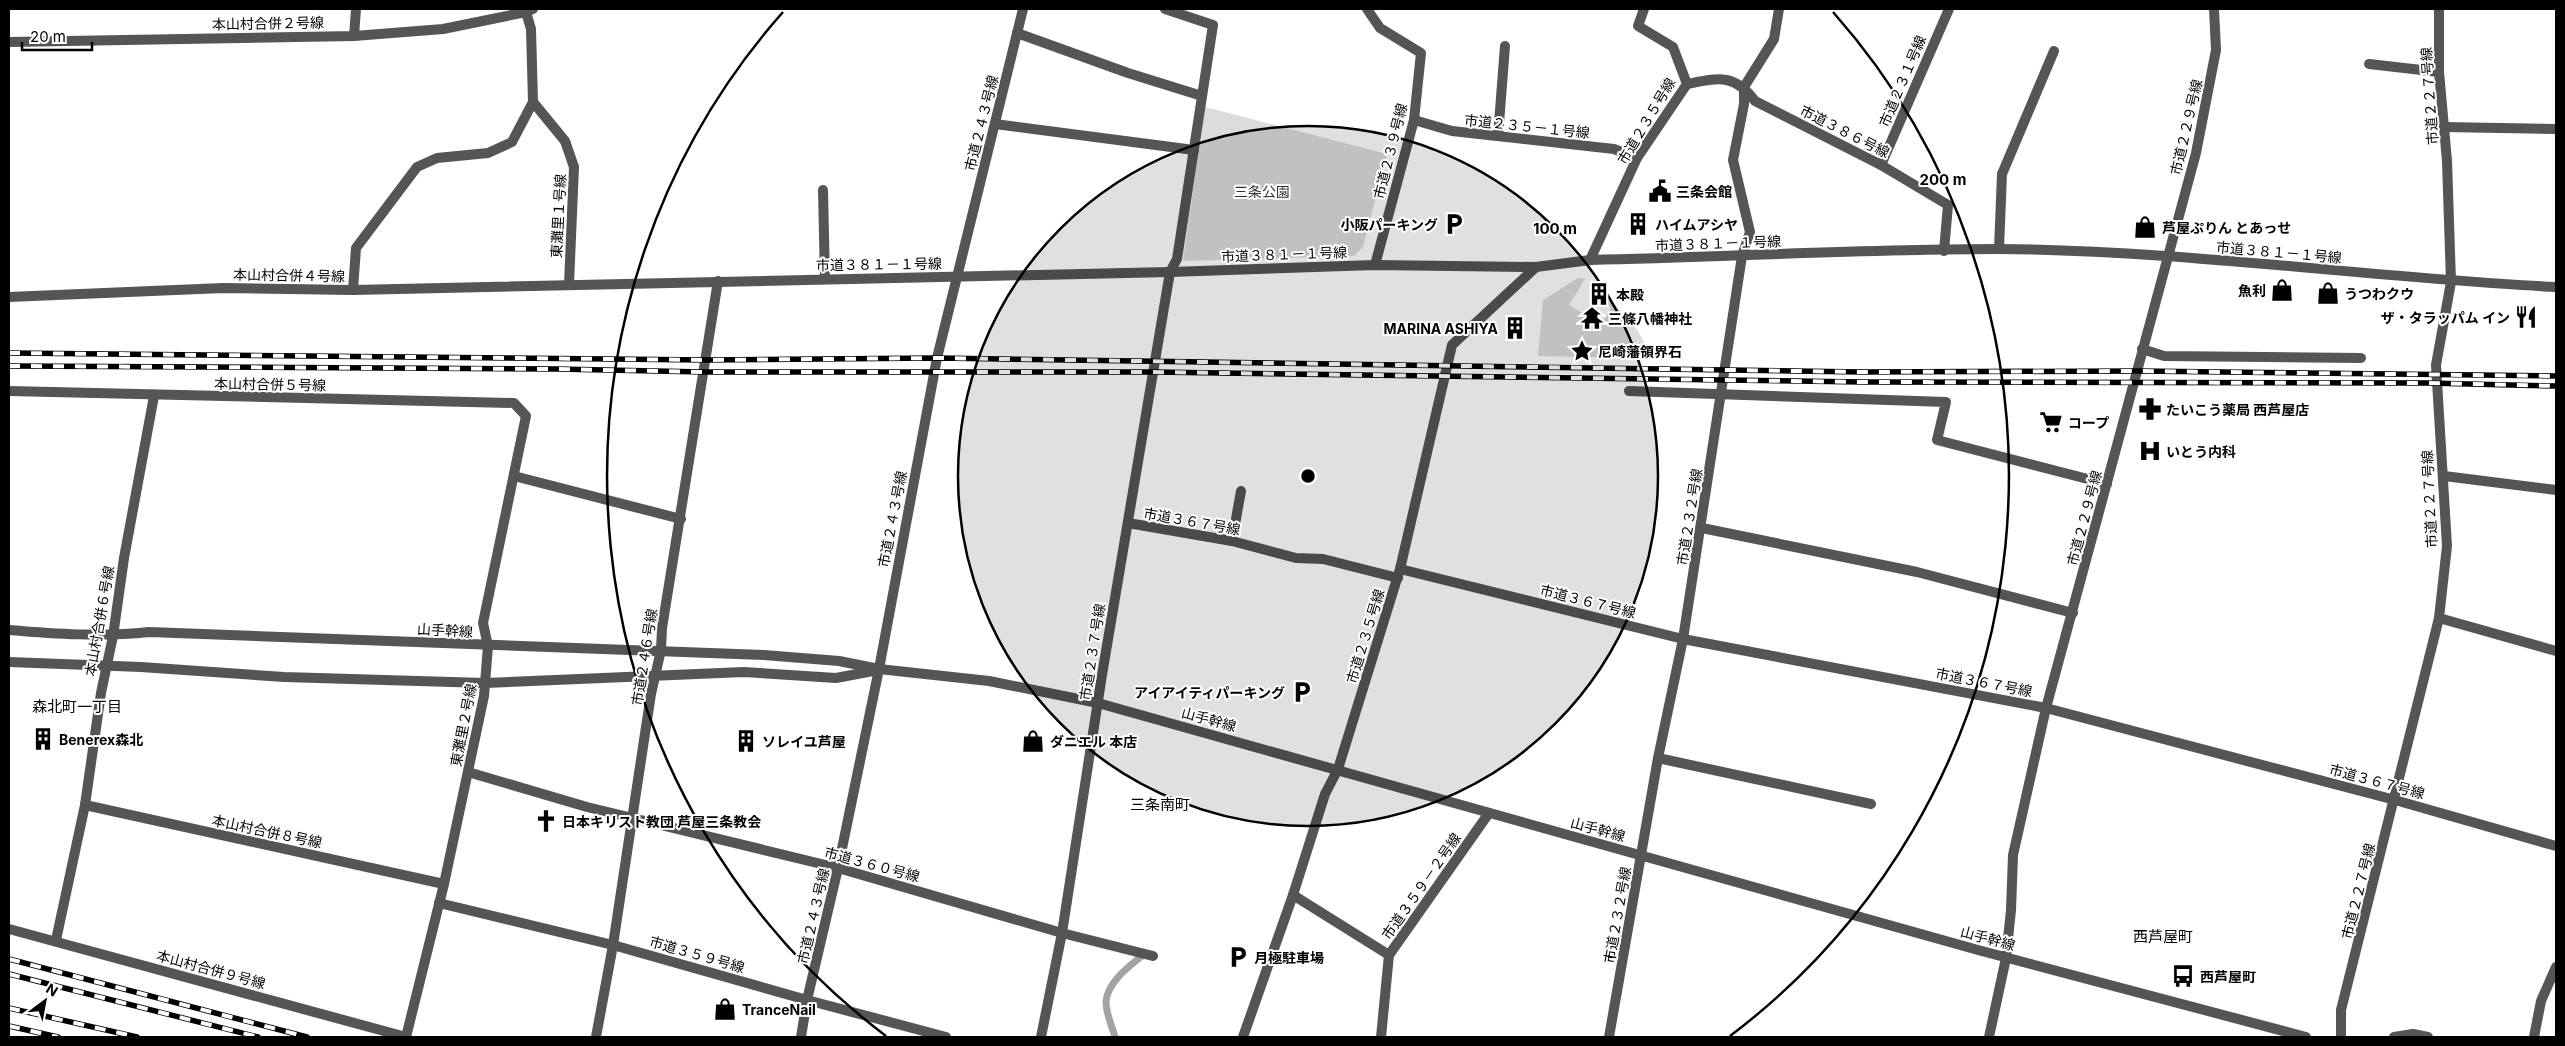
<svg xmlns="http://www.w3.org/2000/svg" width="2565" height="1046" viewBox="0 0 2565 1046" font-family="Inter,'Noto Sans JP',sans-serif">
  <rect width="100%" height="100%" fill="#fff"/>
  <g fill="#dcdcdc">
    <polygon points="1205,107 1387,154 1363,247 1354,256 1183,261"/>
    <path d="M 1578,278 L 1585,279 L 1569,305 L 1601,324 L 1611,308 L 1606,302 L 1609,298 C 1625,316 1646,333 1648,358 L 1538,356 L 1543,300 Z"/>
  </g>
  <g fill="none" stroke-linecap="round" stroke-linejoin="round">
    <path stroke="#a3a3a3" stroke-width="7" d="M 1115,1037 C 1112,1026 1106,1014 1106,1002 C 1107,983 1128,967 1142,956"/>
    <g stroke="#555" stroke-width="10">
      <polyline points="1367,9 1380,28 1421,53 1414,120 1375,265"/>
      <polyline points="1017,33 1128,73 1202,96"/>
      <polyline points="354,36 356,9"/>
      <polyline points="2369,64 2439,72"/>
      <path d="M 1687,84 C 1718,78 1734,73 1755,101 L 1881,165 L 1948,205 L 1944,251"/>
      <polyline points="533,102 565,141 574,167 569,284"/>
      <polyline points="1414,120 1452,131 1614,149 1637,158"/>
      <polyline points="995,124 1194,150"/>
      <polyline points="2444,127 2556,129"/>
      <polyline points="1498,136 1505,46"/>
      <polyline points="1881,165 1949,9"/>
      <polyline points="823,190 825,279"/>
      <polyline points="1999,249 2002,174 2054,51"/>
      <polyline points="1590,260 1637,158 1687,84 1673,47 1638,26 1644,9"/>
      <polyline points="353,290 356,248 417,167 437,158 488,153 512,142 533,102 531,29 526,12 533,9"/>
      <path d="M 9,297 L 223,288 L 353,290 L 1170,272 L 1375,265 L 1536,267 L 1590,260 C 1726,257 1862,249 1998,249 C 2184,250 2370,278 2556,287"/>
      <polyline points="2142,349 2164,356 2361,358"/>
      <polyline points="9,391 514,403 526,416 483,623 488,646 484,696 444,884 406,1037 9,929"/>
      <polyline points="1629,391 1946,402 1937,440 2107,484"/>
      <polyline points="514,476 681,519"/>
      <polyline points="2444,476 2556,490"/>
      <polyline points="1128,523 1232,541 1296,558 1323,559 1398,578"/>
      <polyline points="1702,528 1917,572 2073,613"/>
      <polyline points="1232,541 1241,491"/>
      <polyline points="1400,569 1683,639 2046,708 2395,800 2556,846"/>
      <polyline points="2439,618 2556,651"/>
      <path d="M 9,630 C 56,634 101,637 149,632 L 764,655 L 839,661 L 879,669"/>
      <polyline points="9,662 141,667 284,677 485,683 744,672 836,678 873,671"/>
      <polyline points="1658,758 1871,804"/>
      <polyline points="468,772 587,807 838,868 1062,933 1153,956"/>
      <polyline points="85,805 444,884"/>
      <polyline points="1293,895 1389,955"/>
      <polyline points="439,903 613,945 807,1000"/>
      <polyline points="56,940 85,805 101,693 113,636 124,558 154,396"/>
      <polyline points="2006,958 2011,910 2013,855 2046,708 2196,153 2216,50 2214,9"/>
      <polyline points="596,1037 613,945 651,694 661,650 662,628 718,281"/>
      <polyline points="801,1037 807,1000 838,868 879,669 937,358 1023,9"/>
      <polyline points="1041,1037 1062,933 1102,675 1170,272 1177,259 1213,25 1165,9"/>
      <polyline points="1243,1037 1293,895 1325,794 1338,769 1400,569 1452,345 1536,267"/>
      <polyline points="1381,1037 1389,955 1489,813"/>
      <polyline points="1609,1037 1658,758 1683,639 1742,256 1750,232 1733,160 1744,104 1744,87 1774,39 1779,9"/>
      <polyline points="2341,1037 2341,1010 2439,618 2447,546 2436,365 2451,282 2447,161 2439,72 2439,9"/>
      <polyline points="2394,1037 2413,1034 2428,1037"/>
      <polyline points="2534,1037 2541,1001 2556,967"/>
    </g>
    <g stroke="#555" stroke-width="10">
      <polyline points="9,42 354,36 443,29 526,12"/>
      <polyline points="879,669 989,681 1098,703 1978,950 2306,1037"/>
      <polyline points="807,1000 946,1037"/>
      <polyline points="1989,1037 2006,958"/>
    </g>
    <defs>
      <g id="rail">
        <polyline points="9,353 707,360 937,358 1862,372 2137,371 2556,376"/>
        <polyline points="9,366 556,369 705,372 1153,372 1862,382 2427,383 2556,386"/>
        <polyline points="9,959 307,1037"/>
        <polyline points="9,974 258,1037"/>
        <polyline points="9,1008 137,1037"/>
        <polyline points="9,1026 58,1037"/>
      </g>
    </defs>
    <use href="#rail" stroke="#000" stroke-width="5.5"/>
    <use href="#rail" stroke="#fff" stroke-width="4" stroke-dasharray="11" stroke-linecap="butt"/>
  </g>
  <circle cx="1308" cy="476" r="350" fill="#000" fill-opacity=".12"/>
  <g fill="none" stroke="#000" stroke-width="2.5">
    <circle cx="1308" cy="476" r="350"/>
    <path d="M886 1036A701 701 0 0 1 783 12M1833 12A701 701 0 0 1 1730 1036"/>
  </g>
  <defs>
    <symbol id="civic-bare" viewBox="-9 -9 18 18"><path d="M-.6-6.5H3V-4.5H.6V-3L4-1V1h2V6H-6V1h2V-1L-.6-3ZM-1.2 2.5V6h2.4V2.5Z" fill="#000" stroke="#fff" stroke-width="2.5" paint-order="stroke"/></symbol>
    <symbol id="parking-bare" viewBox="-9 -9 18 18"><path d="M-3.5-5.5H1a3.5 3.5 0 0 1 0 7H-1V5.5H-3.5ZM-1-3.4V-.6H.8a1.4 1.4 0 0 0 0-2.8Z" fill="#000" stroke="#fff" stroke-width="2.5" paint-order="stroke"/></symbol>
    <symbol id="building-bare" viewBox="-9 -9 18 18"><path d="M-4-6H4V6H1V3H-1V6H-4ZM-2.5-4.3h1.7v1.8h-1.7ZM.8-4.3h1.7v1.8H.8ZM-2.5-1h1.7V.8h-1.7ZM.8-1h1.7V.8H.8Z" fill="#000" stroke="#fff" stroke-width="2.5" paint-order="stroke"/></symbol>
    <symbol id="shop-bare" viewBox="-9 -9 18 18"><path d="M-5-2.5h2.3a2.7 3.5 0 0 1 5.4 0H5L5.5 6h-11ZM-1.5-2.5h3a1.5 2.3 0 0 0-3 0Z" fill="#000" stroke="#fff" stroke-width="2.5" paint-order="stroke"/></symbol>
    <symbol id="restaurant-bare" viewBox="-9 -9 18 18"><path d="M-5-6h1v4h1v-4h1v4h1v-4h1v5L-1.5 .5V6h-2V.5L-5-1ZM5-6V6H3V1.5H1.5Q1.5-4 5-6Z" fill="#000" stroke="#fff" stroke-width="2.5" paint-order="stroke"/></symbol>
    <symbol id="temple-bare" viewBox="-9 -9 18 18"><path d="M0-6L5-2H3V0L6.5 2.5H4V6H1.5V3h-3V6H-4V2.5H-6.5L-3 0V-2H-5Z" fill="#000" stroke="#fff" stroke-width="2.5" paint-order="stroke"/></symbol>
    <symbol id="sight-bare" viewBox="-9 -9 18 18"><path d="M0-6L1.8-2.2L6-1.7L2.9 1.2L3.7 5.4L0 3.3L-3.7 5.4L-2.9 1.2L-6-1.7L-1.8-2.2Z" fill="#000" stroke="#fff" stroke-width="2.5" paint-order="stroke"/></symbol>
    <symbol id="pharmacy-bare" viewBox="-9 -9 18 18"><path d="M-2-6h4v4h4v4h-4v4h-4v-4h-4v-4h4Z" fill="#000" stroke="#fff" stroke-width="2.5" paint-order="stroke"/></symbol>
    <symbol id="supermarket-bare" viewBox="-9 -9 18 18"><path d="M-6-5.5h2.5l.6 2H6L4.5 2H-2.5L-4.4-4H-6ZM-1.5 3.2a1.3 1.3 0 1 0 .1 0ZM3 3.2a1.3 1.3 0 1 0 .1 0Z" fill="#000" stroke="#fff" stroke-width="2.5" paint-order="stroke"/></symbol>
    <symbol id="hospital-bare" viewBox="-9 -9 18 18"><path d="M-5-5h3v3.5h4V-5h3V5h-3V1.5h-4V5h-3Z" fill="#000" stroke="#fff" stroke-width="2.5" paint-order="stroke"/></symbol>
    <symbol id="church-bare" viewBox="-9 -9 18 18"><path d="M-1.2-6h2.4v3.5h3.3v2.4h-3.3V6h-2.4V-.1h-3.3v-2.4h3.3Z" fill="#000" stroke="#fff" stroke-width="2.5" paint-order="stroke"/></symbol>
    <symbol id="bus-bare" viewBox="-9 -9 18 18"><path d="M-5-6H5V4H4V6H2V4H-2V6H-4V4H-5ZM-3.5-4V0h7V-4ZM-3.5 1.2v1.5H-2V1.2ZM2 1.2v1.5H3.5V1.2Z" fill="#000" stroke="#fff" stroke-width="2.5" paint-order="stroke"/></symbol>
  </defs>
  <g fill-rule="evenodd">
    <use href="#civic-bare" x="1644" y="175" width="32" height="32"/>
    <use href="#parking-bare" x="1438" y="208" width="32" height="32"/>
    <use href="#building-bare" x="1622" y="208" width="32" height="32"/>
    <use href="#shop-bare" x="2129" y="211" width="32" height="32"/>
    <use href="#shop-bare" x="2266" y="274" width="32" height="32"/>
    <use href="#shop-bare" x="2312" y="277" width="32" height="32"/>
    <use href="#building-bare" x="1583" y="278" width="32" height="32"/>
    <use href="#restaurant-bare" x="2510" y="301" width="32" height="32"/>
    <use href="#temple-bare" x="1576" y="302" width="32" height="32"/>
    <use href="#building-bare" x="1499" y="312" width="32" height="32"/>
    <use href="#sight-bare" x="1566" y="335" width="32" height="32"/>
    <use href="#pharmacy-bare" x="2134" y="393" width="32" height="32"/>
    <use href="#supermarket-bare" x="2035" y="406" width="32" height="32"/>
    <use href="#hospital-bare" x="2134" y="435" width="32" height="32"/>
    <use href="#parking-bare" x="1286" y="676" width="32" height="32"/>
    <use href="#building-bare" x="27" y="723" width="32" height="32"/>
    <use href="#building-bare" x="730" y="725" width="32" height="32"/>
    <use href="#shop-bare" x="1017" y="725" width="32" height="32"/>
    <use href="#church-bare" x="530" y="805" width="32" height="32"/>
    <use href="#parking-bare" x="1222" y="941" width="32" height="32"/>
    <use href="#bus-bare" x="2167" y="960" width="32" height="32"/>
    <use href="#shop-bare" x="709" y="993" width="32" height="32"/>
  </g>
  <g text-anchor="middle" dominant-baseline="central" stroke-width="4" stroke-linejoin="round" paint-order="stroke">
    <g font-size="14" fill="#000" stroke="#fff">
      <text transform="translate(268 23) rotate(-1)">本山村合併２号線</text>
      <text transform="translate(1902 81) rotate(-67)">市道２３１号線</text>
      <text transform="translate(2429 96) rotate(-94)">市道２２７号線</text>
      <text transform="translate(1646 121) rotate(-59)">市道２３５号線</text>
      <text transform="translate(981 123) rotate(-76)">市道２４３号線</text>
      <text transform="translate(1527 126) rotate(6)">市道２３５－１号線</text>
      <text transform="translate(2186 127) rotate(-77)">市道２２９号線</text>
      <text transform="translate(1845 131) rotate(27)">市道３８６号線</text>
      <text transform="translate(1390 151) rotate(-76)">市道２３９号線</text>
      <text transform="translate(558 216) rotate(-87)">東灘里１号線</text>
      <text transform="translate(1718 243) rotate(-2)">市道３８１－１号線</text>
      <text transform="translate(2279 252) rotate(5)">市道３８１－１号線</text>
      <text transform="translate(1284 254) rotate(-2)">市道３８１－１号線</text>
      <text transform="translate(879 264) rotate(-1)">市道３８１－１号線</text>
      <text transform="translate(289 275) rotate(1)">本山村合併４号線</text>
      <text transform="translate(270 384) rotate(1)">本山村合併５号線</text>
      <text transform="translate(2429 499) rotate(-93)">市道２２７号線</text>
      <text transform="translate(1689 517) rotate(-81)">市道２３２号線</text>
      <text transform="translate(2084 518) rotate(-75)">市道２２９号線</text>
      <text transform="translate(892 519) rotate(-79)">市道２４３号線</text>
      <text transform="translate(1192 521) rotate(10)">市道３６７号線</text>
      <text transform="translate(1588 601) rotate(14)">市道３６７号線</text>
      <text transform="translate(99 621) rotate(-80)">本山村合併６号線</text>
      <text transform="translate(445 630) rotate(3)">山手幹線</text>
      <text transform="translate(1365 636) rotate(-73)">市道２３５号線</text>
      <text transform="translate(1092 652) rotate(-81)">市道２３７号線</text>
      <text transform="translate(644 657) rotate(-81)">市道２４６号線</text>
      <text transform="translate(1984 682) rotate(11)">市道３６７号線</text>
      <text transform="translate(1209 719) rotate(15)">山手幹線</text>
      <text transform="translate(463 725) rotate(-79)">東灘里２号線</text>
      <text transform="translate(2377 781) rotate(15)">市道３６７号線</text>
      <text transform="translate(1598 829) rotate(15)">山手幹線</text>
      <text transform="translate(267 831) rotate(12)">本山村合併８号線</text>
      <text transform="translate(872 864) rotate(15)">市道３６０号線</text>
      <text transform="translate(1421 886) rotate(-55)">市道３５９－２号線</text>
      <text transform="translate(2358 891) rotate(-76)">市道２２７号線</text>
      <text transform="translate(1617 915) rotate(-80)">市道２３２号線</text>
      <text transform="translate(813 916) rotate(-77)">市道２４３号線</text>
      <text transform="translate(1988 938) rotate(15)">山手幹線</text>
      <text transform="translate(697 954) rotate(16)">市道３５９号線</text>
      <text transform="translate(211 969) rotate(15)">本山村合併９号線</text>
    </g>
    <g font-size="14" fill="#333" stroke="#fff">
      <text x="1262" y="191">三条公園</text>
    </g>
    <g font-size="14" font-weight="bold" fill="#000" stroke="#fff" text-anchor="start">
      <text x="1676" y="191">三条会館</text>
      <text x="1438" y="224" text-anchor="end">小阪パーキング</text>
      <text x="1655" y="224">ハイムアシヤ</text>
      <text x="2162" y="227">芦屋ぷりん とあっせ</text>
      <text x="2266" y="290" text-anchor="end">魚利</text>
      <text x="2344" y="293">うつわクウ</text>
      <text x="1616" y="294">本殿</text>
      <text x="2510" y="317" text-anchor="end">ザ・タラッパム イン</text>
      <text x="1608" y="318">三條八幡神社</text>
      <text x="1498" y="328" text-anchor="end">MARINA ASHIYA</text>
      <text x="1598" y="351">尼崎藩領界石</text>
      <text x="2166" y="409">たいこう薬局 西芦屋店</text>
      <text x="2068" y="422">コープ</text>
      <text x="2166" y="451">いとう内科</text>
      <text x="1285" y="692" text-anchor="end">アイアイティパーキング</text>
      <text x="59" y="739">Benerex森北</text>
      <text x="762" y="741">ソレイユ芦屋</text>
      <text x="1050" y="741">ダニエル 本店</text>
      <text x="562" y="821">日本キリスト教団 芦屋三条教会</text>
      <text x="1254" y="957">月極駐車場</text>
      <text x="2200" y="976">西芦屋町</text>
      <text x="742" y="1009">TranceNail</text>
    </g>
    <g font-size="15" fill="#000" stroke="#fff">
      <text x="77" y="706">森北町一丁目</text>
      <text x="1160" y="804">三条南町</text>
      <text x="2163" y="936">西芦屋町</text>
    </g>
  </g>
  <circle cx="1308" cy="476" r="8" fill="#000" stroke="#fff" stroke-width="2.5"/>
  <g font-size="15" text-anchor="middle" font-weight="bold" fill="#000" stroke="#fff" stroke-width="4" stroke-linejoin="round" paint-order="stroke">
    <text x="1943" y="185">200 m</text>
    <text x="1555" y="234">100 m</text>
  </g>
  <rect width="2565" height="1046" fill="none" stroke="#000000" stroke-width="20"/>
  <g transform="translate(45 1001) rotate(32)" stroke="#ffffff" stroke-width="4" paint-order="stroke">
  <path d="M0-4L9 19L0 12L-9 19Z" fill="#000000"/>
  <text y="-8" font-size="14" font-weight="bold" text-anchor="middle" fill="#000000">N</text>
  </g>
  <path d="M22 42v8h70v-8" fill="none" stroke="#000000" stroke-width="2.5"/>
  <text x="30" y="42" font-size="15" fill="#000000" stroke="#ffffff" stroke-width="4" paint-order="stroke">20 m</text>
</svg>
